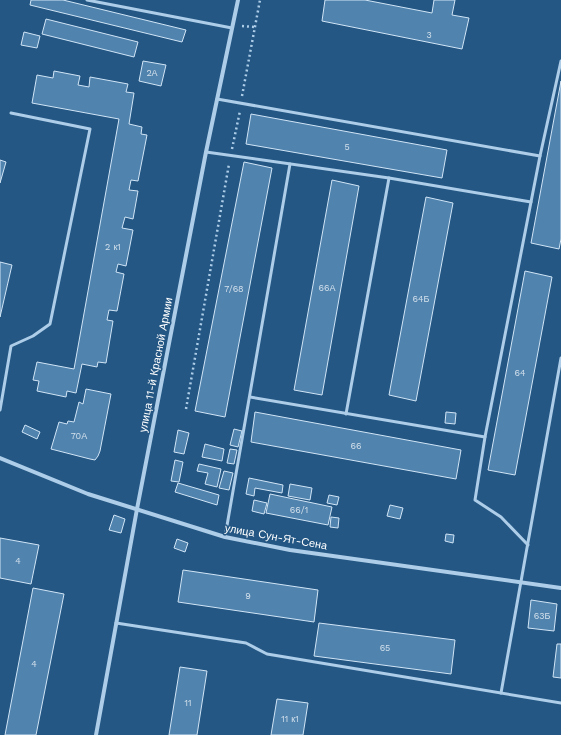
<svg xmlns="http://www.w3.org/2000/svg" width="561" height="735" viewBox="0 0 561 735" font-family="'Work Sans',sans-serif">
  <rect width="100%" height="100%" fill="#245784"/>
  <g fill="#5083ae" stroke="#d1e5f6">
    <polygon points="31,0 63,0 186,30 182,42 30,5"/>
    <polygon points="325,0 365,0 432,13 434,0 455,0 452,15 469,18 462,49 322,21"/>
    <polygon points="46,19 138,42 134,57 42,34"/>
    <polygon points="24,32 40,36 37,48 21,45"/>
    <polygon points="143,61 166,65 161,86 139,81"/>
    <polygon points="54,71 80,76 78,85 89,87 90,77 128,84 126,92 134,93 129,124 142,127 141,134 147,135 138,181 131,180 129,190 138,191 133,219 125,217 122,228 133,230 126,266 118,264 116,272 124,274 117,311 109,310 107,320 113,321 106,363 98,362 97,367 82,364 76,393 67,391 66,397 37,391 39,381 33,380 37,362 74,369 119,119 32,103 37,75 53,78"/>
    <polygon points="561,81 561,239 559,249 531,243"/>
    <polygon points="251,114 447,150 442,178 246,144"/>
    <polygon points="0,160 6,162 0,183"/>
    <polygon points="244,162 272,168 225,417 195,411"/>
    <polygon points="332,180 359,186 322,395 294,390"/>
    <polygon points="426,197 453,203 416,401 389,395"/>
    <polygon points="0,262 12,265 0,317"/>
    <polygon points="525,271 552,277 515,475 488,470"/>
    <polygon points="86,389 111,394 100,451 98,456 95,460 90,459 51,449 59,422 67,424 68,421 74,422 79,402 83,404"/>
    <polygon points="255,412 461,450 456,479 251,442"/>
    <polygon points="446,412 456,413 455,424 445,423"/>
    <polygon points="25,425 40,432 37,439 22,432"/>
    <polygon points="234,429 242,431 238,447 230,445"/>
    <polygon points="178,430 189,433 184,454 174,452"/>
    <polygon points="205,444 224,449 222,461 202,457"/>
    <polygon points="230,449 237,450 234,464 227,463"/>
    <polygon points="175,460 183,462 179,482 171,481"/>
    <polygon points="199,464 221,469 217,487 205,484 208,473 197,471"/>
    <polygon points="224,471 233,473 229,490 219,488"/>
    <polygon points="249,478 283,485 282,493 255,488 254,496 246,494"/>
    <polygon points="178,483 219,495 217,505 175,492"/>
    <polygon points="290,484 312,488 310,500 288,496"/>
    <polygon points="270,494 332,507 328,525 266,513"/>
    <polygon points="329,495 339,497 337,505 327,503"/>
    <polygon points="254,500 267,503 264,514 252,511"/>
    <polygon points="390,505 403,508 400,519 387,516"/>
    <polygon points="114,515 125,519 121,533 109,530"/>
    <polygon points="331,517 339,518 338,528 330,527"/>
    <polygon points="446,534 454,535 453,543 445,541"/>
    <polygon points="0,538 39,545 31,584 0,578"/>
    <polygon points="177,539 188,543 185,552 174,548"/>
    <polygon points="183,570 318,590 314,622 178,602"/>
    <polygon points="33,588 64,594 36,735 5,735"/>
    <polygon points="531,600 557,604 554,631 528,628"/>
    <polygon points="319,623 455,640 451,674 314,656"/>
    <polygon points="557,644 561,644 561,678 553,677"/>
    <polygon points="180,667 207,671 197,735 169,735"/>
    <polygon points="277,699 308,703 303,735 271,735"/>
  </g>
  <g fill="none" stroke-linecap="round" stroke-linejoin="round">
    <g stroke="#adcde8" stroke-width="2.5" stroke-dasharray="2 3" stroke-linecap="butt">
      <polyline points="242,26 255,27"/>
      <polyline points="242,96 260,0"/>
      <polyline points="232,149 240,111"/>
      <polyline points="186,409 229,164"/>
    </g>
    <g stroke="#adcde8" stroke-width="3">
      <polyline points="87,0 232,28"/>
      <polyline points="217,99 540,156"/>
      <polyline points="206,152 389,178 531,202"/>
      <polyline points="250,397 485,437"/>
      <polyline points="0,410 11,346 33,336 50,324 90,129 11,113"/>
      <polyline points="346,414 389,178"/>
      <polyline points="225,537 290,164"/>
      <polyline points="528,545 501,517 475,500 485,437 540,156 561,61"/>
      <polyline points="116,623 246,643 267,654 561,703"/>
      <polyline points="501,693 561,358"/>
    </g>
    <g stroke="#adcde8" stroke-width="4">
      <polyline points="0,458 88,494 225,537 290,550 561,588"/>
      <polyline points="96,735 137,509 206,152 238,0"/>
    </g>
  </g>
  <g text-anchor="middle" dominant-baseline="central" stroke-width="3" stroke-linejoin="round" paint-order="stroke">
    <g font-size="9" fill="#d3e0eb">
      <text x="429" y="35">3</text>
      <text x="152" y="73">2А</text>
      <text x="347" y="147">5</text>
      <text x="113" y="247">2 к1</text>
      <text x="327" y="288">66А</text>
      <text x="234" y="289">7/68</text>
      <text x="421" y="299">64Б</text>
      <text x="520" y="373">64</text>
      <text x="79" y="436">70А</text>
      <text x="356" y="446">66</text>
      <text x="299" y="510">66/1</text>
      <text x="18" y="561">4</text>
      <text x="248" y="596">9</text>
      <text x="542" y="616">63Б</text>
      <text x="385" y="648">65</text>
      <text x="34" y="664">4</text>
      <text x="188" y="703">11</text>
      <text x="290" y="719">11 к1</text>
    </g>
    <g font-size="11" fill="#fff" stroke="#245784">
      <text transform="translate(156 365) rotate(-79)">улица 11-й Красной Армии</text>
      <text transform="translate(276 537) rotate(10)">улица Сун-Ят-Сена</text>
    </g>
  </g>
</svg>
